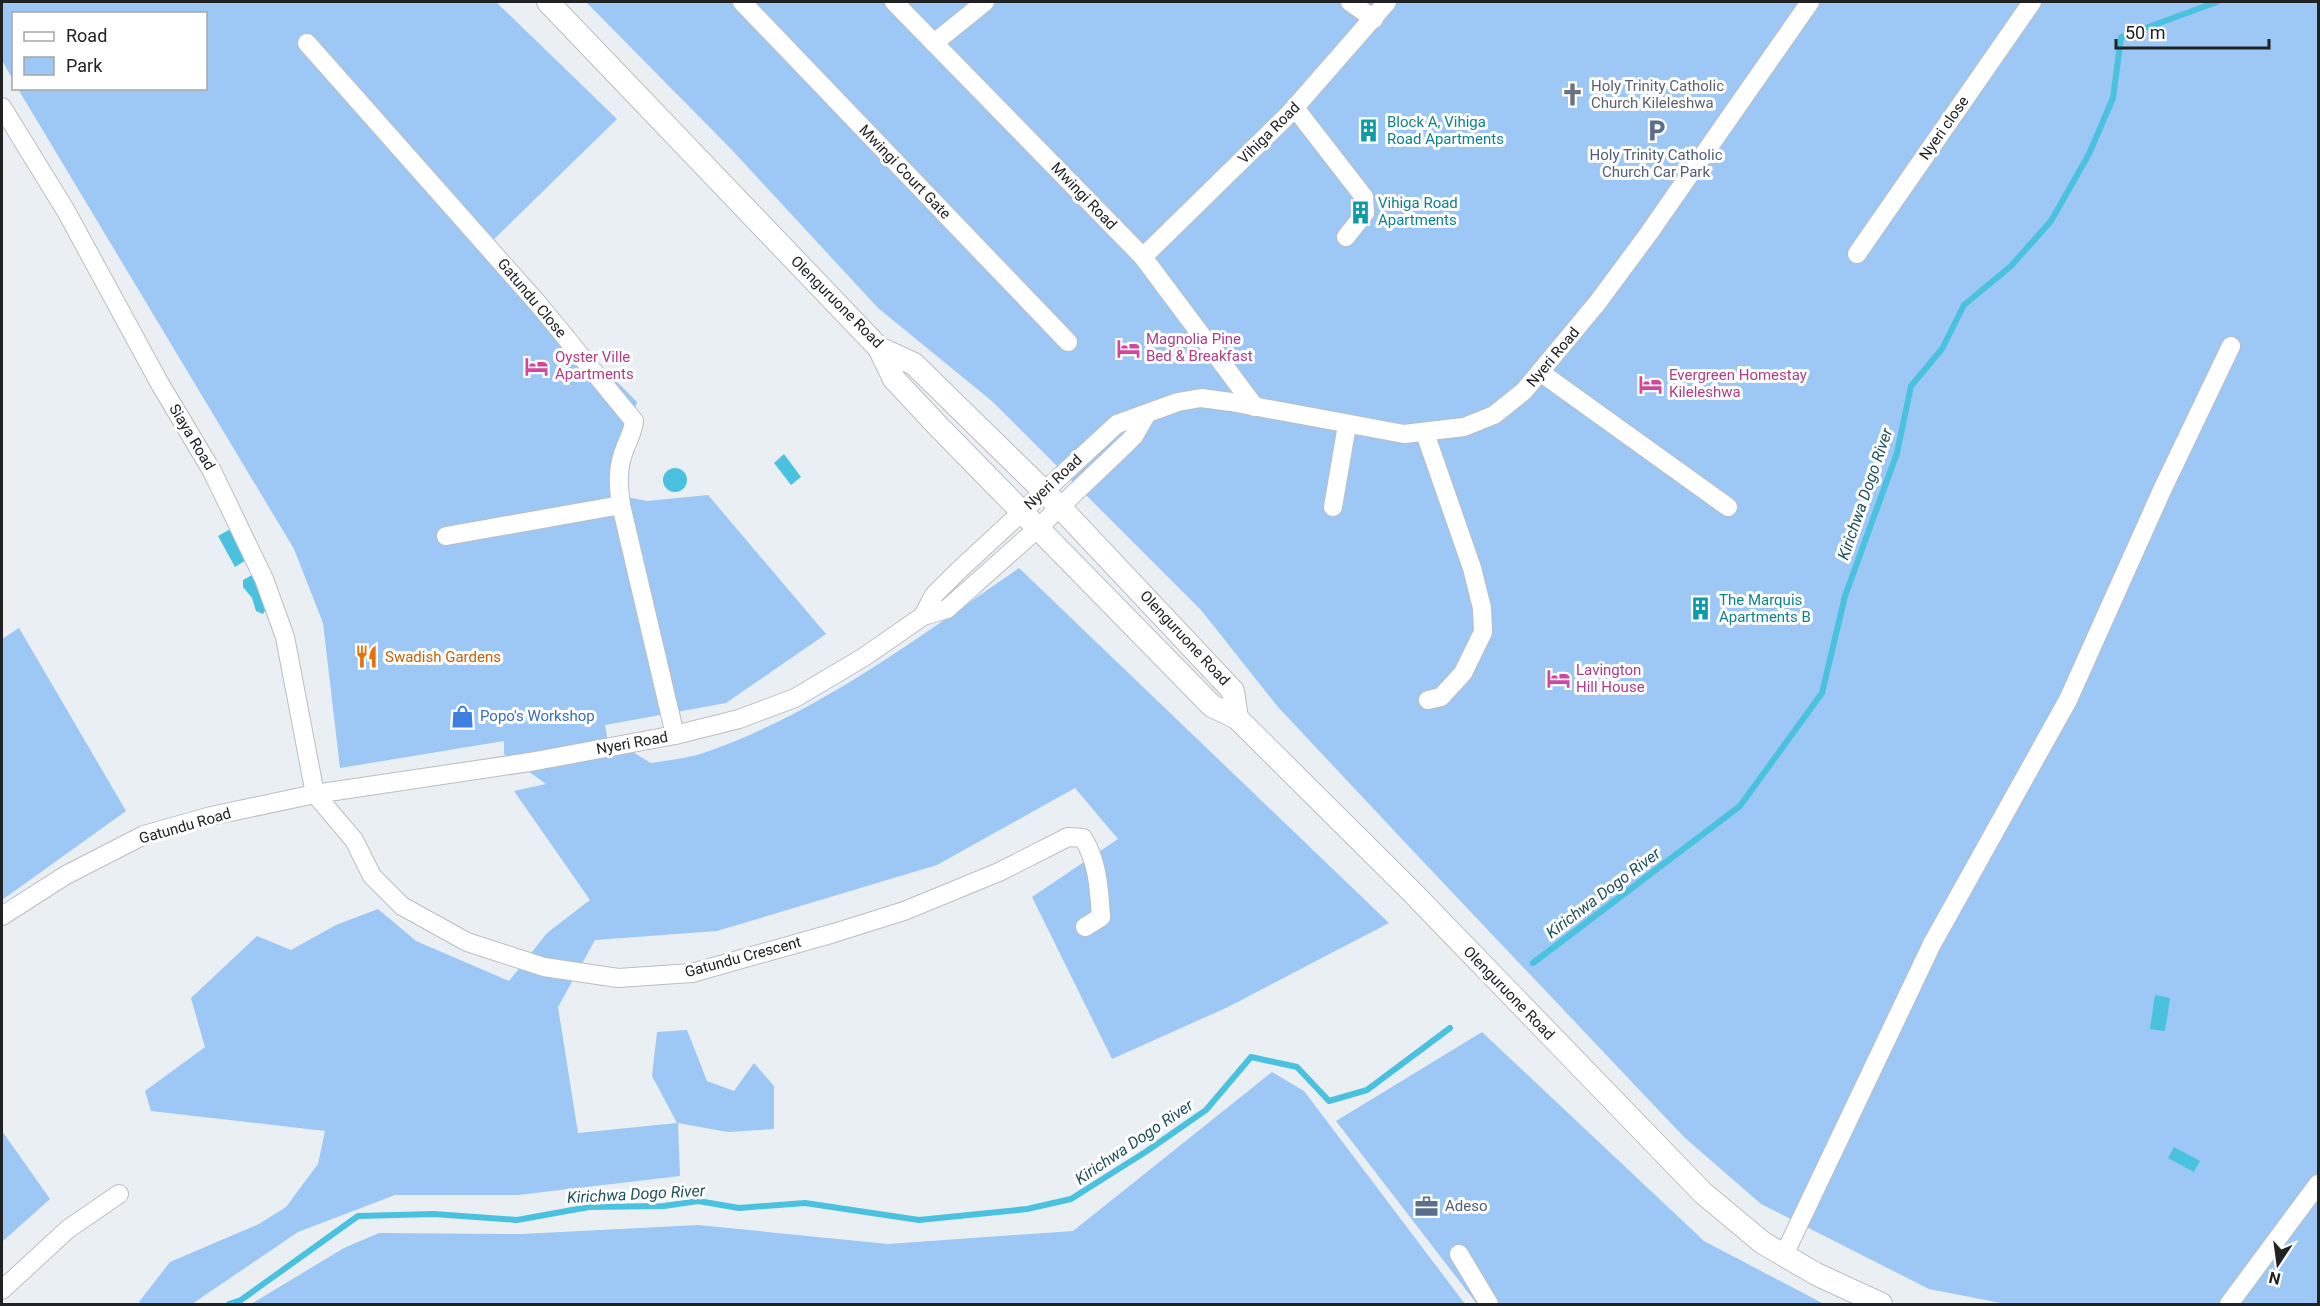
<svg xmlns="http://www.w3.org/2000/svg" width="2320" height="1306" viewBox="0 0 2320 1306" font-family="Roboto,sans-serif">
  <rect width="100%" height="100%" fill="#eaeff4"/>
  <g fill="#9dc7f5">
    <path d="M 2,2 L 496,2 L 617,119 L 485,248 L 637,402 L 610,494 L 647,501 L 708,495 L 826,634 L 726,703 L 605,725 L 607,737 L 651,763 C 670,760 691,758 709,751 C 820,712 923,634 1019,568 L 1389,923 L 1228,1007 L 1112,1059 L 1032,897 L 1118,839 L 1075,788 L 937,865 L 717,931 L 595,940 L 558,1007 L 578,1133 L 677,1123 L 652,1076 L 657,1032 L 687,1030 L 707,1081 L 734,1091 L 754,1063 L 774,1086 L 774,1129 L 728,1132 L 678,1123 L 680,1176 L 518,1195 L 395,1195 L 298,1232 L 192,1304 L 140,1304 L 139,1302 L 170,1262 L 259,1224 L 286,1207 L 318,1164 L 325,1131 L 151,1111 L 145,1091 L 205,1047 L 191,998 L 257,936 L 291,950 L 336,925 L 378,909 L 416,941 L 509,981 L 547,933 L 590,900 L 514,791 L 546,784 L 504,754 L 504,741 L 340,768 L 323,623 L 294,549 L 18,89 L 206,88 L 206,14 L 14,14 L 13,80 L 2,60 Z"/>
    <polygon points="586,2 2318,2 2318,1304 2006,1304 1929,1289 1761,1204 1684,1137 1415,853 1278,707 1201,610 993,402 878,308 732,150"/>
    <polygon points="19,628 126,811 2,900 2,639"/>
    <polygon points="1482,1032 1704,1241 1824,1304 1477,1304 1336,1121"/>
    <polygon points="1272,1072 1304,1091 1465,1304 251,1304 344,1248 379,1233 522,1234 698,1225 888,1244 1073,1231"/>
    <polygon points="2,1131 50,1199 2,1242"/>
  </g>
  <g fill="#4ac2df">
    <polygon points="784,454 801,477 791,485 774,463"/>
    <circle cx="675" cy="480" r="12"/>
    <polygon points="234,527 251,557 235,567 218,536"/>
    <polygon points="252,575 256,575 266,609 263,614 256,611 252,598 243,587 243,580"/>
    <polygon points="2155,995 2170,998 2165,1031 2150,1029"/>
    <polygon points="2174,1147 2200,1161 2194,1172 2168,1158"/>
  </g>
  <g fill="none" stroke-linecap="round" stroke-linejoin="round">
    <g stroke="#4ac2df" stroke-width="6">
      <polyline points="1533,963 1740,806 1822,693 1845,596 1897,453 1911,386 1942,349 1964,305 2011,266 2051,221 2089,154 2113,98 2121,37 2217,2"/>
      <polyline points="229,1304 241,1300 358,1216 434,1214 517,1220 589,1207 664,1206 698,1201 739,1208 805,1203 919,1220 1027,1209 1071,1199 1147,1151 1206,1110 1251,1057 1297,1067 1329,1101 1367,1090 1450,1028"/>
    </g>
    <defs>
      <g id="minor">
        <polyline points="742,2 1068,342"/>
        <polyline points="894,2 1143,257 1255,407"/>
        <polyline points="1350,2 1374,19"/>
        <path d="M 307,43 L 540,306 L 634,421 C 633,432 629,438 625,448 C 617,468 618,485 621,505 L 675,735"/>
        <polyline points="934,43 985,2"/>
        <path d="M 2,107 L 66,211 L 160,384 L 212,471 L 264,579 L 285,637 L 315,794 L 354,840 L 372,876 L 402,906 L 467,942 L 544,967 L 618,978 L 692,973 L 834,933 L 904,911 L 999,872 L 1068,837 L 1083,838 C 1098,862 1099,889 1101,917 L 1085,927"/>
        <polyline points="1295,108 1364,197 1365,213 1346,237"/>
        <polyline points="1857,254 2032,2"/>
        <polyline points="1143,257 1290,113 1387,2"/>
        <polyline points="1540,372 1728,507"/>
        <polyline points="1425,433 1472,568 1482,608 1483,632 1463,673 1441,697 1428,700"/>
        <polyline points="1333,507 1347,425"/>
        <polyline points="446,536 621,505"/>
        <polyline points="923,616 934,595 958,571 1117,424 1178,402 1201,398 1231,402 1404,434 1464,427 1494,415 1524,391 1598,302 1649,233 1810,2"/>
        <polyline points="2,916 66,875 144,835 211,816 315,794 530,762 675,735 739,719 795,698 864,657 923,616 947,609 1038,528 1127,443 1134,436 1146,415"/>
        <polyline points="1459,1254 1489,1304"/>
        <polyline points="1784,1255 1932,944 2068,700 2163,488 2231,346"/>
        <polyline points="2,1290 68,1229 119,1194"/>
        <polyline points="2229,1304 2318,1184"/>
      </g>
      <g id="tertiary">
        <polyline points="548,2 879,348 914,364 1060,507 1233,691 1237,718 1412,892 1703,1193 1763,1243 1816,1274 1881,1304"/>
        <polyline points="879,348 894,379 937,425 1212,706 1237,718"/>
      </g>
    </defs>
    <use href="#minor" stroke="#babec4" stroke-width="20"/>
    <use href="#tertiary" stroke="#babec4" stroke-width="24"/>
    <use href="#minor" stroke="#fff" stroke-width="18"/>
    <use href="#tertiary" stroke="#fff" stroke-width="22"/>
  </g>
  <defs>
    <symbol id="church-bare" viewBox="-9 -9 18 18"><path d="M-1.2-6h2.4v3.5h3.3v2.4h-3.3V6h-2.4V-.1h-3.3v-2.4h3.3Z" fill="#6b7280" stroke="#fff" stroke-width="2.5" paint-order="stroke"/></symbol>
    <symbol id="building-bare" viewBox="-9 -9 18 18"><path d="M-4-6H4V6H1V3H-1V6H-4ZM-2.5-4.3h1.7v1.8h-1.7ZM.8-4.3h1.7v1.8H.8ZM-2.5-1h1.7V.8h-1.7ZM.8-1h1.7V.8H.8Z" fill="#0f9aa8" stroke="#fff" stroke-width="2.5" paint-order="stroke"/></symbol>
    <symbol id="parking-bare" viewBox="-9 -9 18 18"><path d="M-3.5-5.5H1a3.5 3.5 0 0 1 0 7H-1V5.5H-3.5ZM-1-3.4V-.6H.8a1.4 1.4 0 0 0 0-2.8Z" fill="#5c6f8a" stroke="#fff" stroke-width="2.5" paint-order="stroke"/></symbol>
    <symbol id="hotel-bare" viewBox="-9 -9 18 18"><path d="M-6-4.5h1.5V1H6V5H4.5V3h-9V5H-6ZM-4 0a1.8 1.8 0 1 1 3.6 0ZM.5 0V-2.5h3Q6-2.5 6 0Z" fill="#d1479c" stroke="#fff" stroke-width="2.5" paint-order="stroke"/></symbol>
    <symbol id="restaurant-bare" viewBox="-9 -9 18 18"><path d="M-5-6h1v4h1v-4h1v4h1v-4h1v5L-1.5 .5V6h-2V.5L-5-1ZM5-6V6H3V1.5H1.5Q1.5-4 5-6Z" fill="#e8710a" stroke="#fff" stroke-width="2.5" paint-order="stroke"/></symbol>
    <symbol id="shop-bare" viewBox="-9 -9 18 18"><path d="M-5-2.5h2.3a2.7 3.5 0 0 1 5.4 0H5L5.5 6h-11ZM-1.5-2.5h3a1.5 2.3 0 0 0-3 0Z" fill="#3f7fe0" stroke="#fff" stroke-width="2.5" paint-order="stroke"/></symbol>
    <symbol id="office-bare" viewBox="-9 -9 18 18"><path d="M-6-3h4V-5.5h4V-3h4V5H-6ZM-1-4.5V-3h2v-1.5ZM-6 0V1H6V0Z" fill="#5c6f8a" stroke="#fff" stroke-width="2.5" paint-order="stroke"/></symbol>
  </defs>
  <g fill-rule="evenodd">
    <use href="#church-bare" x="1556" y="78" width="33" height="33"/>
    <use href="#building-bare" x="1352" y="114" width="33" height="33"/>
    <use href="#parking-bare" x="1640" y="114" width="33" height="33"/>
    <use href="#building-bare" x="1344" y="196" width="33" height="33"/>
    <use href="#hotel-bare" x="1112" y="332" width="33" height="33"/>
    <use href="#hotel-bare" x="520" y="350" width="33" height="33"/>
    <use href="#hotel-bare" x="1634" y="368" width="33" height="33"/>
    <use href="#building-bare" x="1684" y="592" width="33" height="33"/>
    <use href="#restaurant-bare" x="350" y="640" width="33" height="33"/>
    <use href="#hotel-bare" x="1542" y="662" width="33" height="33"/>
    <use href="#shop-bare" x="446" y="700" width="33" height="33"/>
    <use href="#office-bare" x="1410" y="1190" width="33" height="33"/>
  </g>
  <g text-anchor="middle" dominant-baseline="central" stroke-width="6" stroke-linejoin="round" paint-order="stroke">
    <g font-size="15" fill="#5b616d" stroke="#fff" text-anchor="start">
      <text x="1591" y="86">Holy Trinity Catholic<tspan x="1591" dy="17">Church Kileleshwa</tspan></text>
    </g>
    <g font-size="15" fill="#0d838f" stroke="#fff" text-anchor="start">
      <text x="1387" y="122">Block A, Vihiga<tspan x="1387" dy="17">Road Apartments</tspan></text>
      <text x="1378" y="203">Vihiga Road<tspan x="1378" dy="17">Apartments</tspan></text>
      <text x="1719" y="600">The Marquis<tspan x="1719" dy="17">Apartments B</tspan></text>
    </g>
    <g font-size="15" fill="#202224" stroke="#fff">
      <text transform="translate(1944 128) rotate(-55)">Nyeri close</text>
      <text transform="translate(1269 133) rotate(-45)">Vihiga Road</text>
      <text transform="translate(905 172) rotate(46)">Mwingi Court Gate</text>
      <text transform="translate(1084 196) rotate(46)">Mwingi Road</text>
      <text transform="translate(532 298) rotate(50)">Gatundu Close</text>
      <text transform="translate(837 302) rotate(45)">Olenguruone Road</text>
      <text transform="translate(1553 357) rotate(-50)">Nyeri Road</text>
      <text transform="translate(192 437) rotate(59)">Siaya Road</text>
      <text transform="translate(1053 482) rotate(-43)">Nyeri Road</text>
      <text transform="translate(1185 638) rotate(47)">Olenguruone Road</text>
      <text transform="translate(632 743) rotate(-10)">Nyeri Road</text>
      <text transform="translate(185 826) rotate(-16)">Gatundu Road</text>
      <text transform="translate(743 957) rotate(-15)">Gatundu Crescent</text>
      <text transform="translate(1509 993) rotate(46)">Olenguruone Road</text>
    </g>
    <g font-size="15" fill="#4e5e75" stroke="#fff">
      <text x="1656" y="155">Holy Trinity Catholic<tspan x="1656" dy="17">Church Car Park</tspan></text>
      <text x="1445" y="1206" text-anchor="start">Adeso</text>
    </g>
    <g font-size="15" fill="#b23c85" stroke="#fff" text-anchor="start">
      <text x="1146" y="339">Magnolia Pine<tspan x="1146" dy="17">Bed &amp; Breakfast</tspan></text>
      <text x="555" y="357">Oyster Ville<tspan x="555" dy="17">Apartments</tspan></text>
      <text x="1669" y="375">Evergreen Homestay<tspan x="1669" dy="17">Kileleshwa</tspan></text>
      <text x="1576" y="670">Lavington<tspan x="1576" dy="17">Hill House</tspan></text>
    </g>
    <g font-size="15" fill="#c56008" stroke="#fff" text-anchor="start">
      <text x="385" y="657">Swadish Gardens</text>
    </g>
    <g font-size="15" fill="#366cbe" stroke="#fff" text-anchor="start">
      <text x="480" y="716">Popo's Workshop</text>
    </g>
    <g font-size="16" font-style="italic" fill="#1f515e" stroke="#fff">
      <text transform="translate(1865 494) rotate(-71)">Kirichwa Dogo River</text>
      <text transform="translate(1603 893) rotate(-37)">Kirichwa Dogo River</text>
      <text transform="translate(1134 1142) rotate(-34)">Kirichwa Dogo River</text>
      <text transform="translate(636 1194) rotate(-3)">Kirichwa Dogo River</text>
    </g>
  </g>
  <rect width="2320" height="1306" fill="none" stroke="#202224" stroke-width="6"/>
  <rect x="12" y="12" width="195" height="78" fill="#ffffff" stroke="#a6a7a7" stroke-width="1.5"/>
  <rect x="24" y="32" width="30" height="9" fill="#ffffff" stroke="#a6a7a7" stroke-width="1.5"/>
  <text x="66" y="42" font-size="18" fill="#202224">Road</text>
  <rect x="24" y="57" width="30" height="18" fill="#9dc7f5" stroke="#a6a7a7" stroke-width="1.5"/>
  <text x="66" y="72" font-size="18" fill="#202224">Park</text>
  <g transform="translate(2278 1264) rotate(193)" stroke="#ffffff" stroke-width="4.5" paint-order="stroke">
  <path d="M0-4.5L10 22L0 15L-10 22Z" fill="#202224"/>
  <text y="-9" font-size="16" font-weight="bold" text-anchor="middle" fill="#202224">N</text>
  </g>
  <path d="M2116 39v9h153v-9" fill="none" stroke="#202224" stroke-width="3"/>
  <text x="2125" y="39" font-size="18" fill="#202224" stroke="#ffffff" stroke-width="4.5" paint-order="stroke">50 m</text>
</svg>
